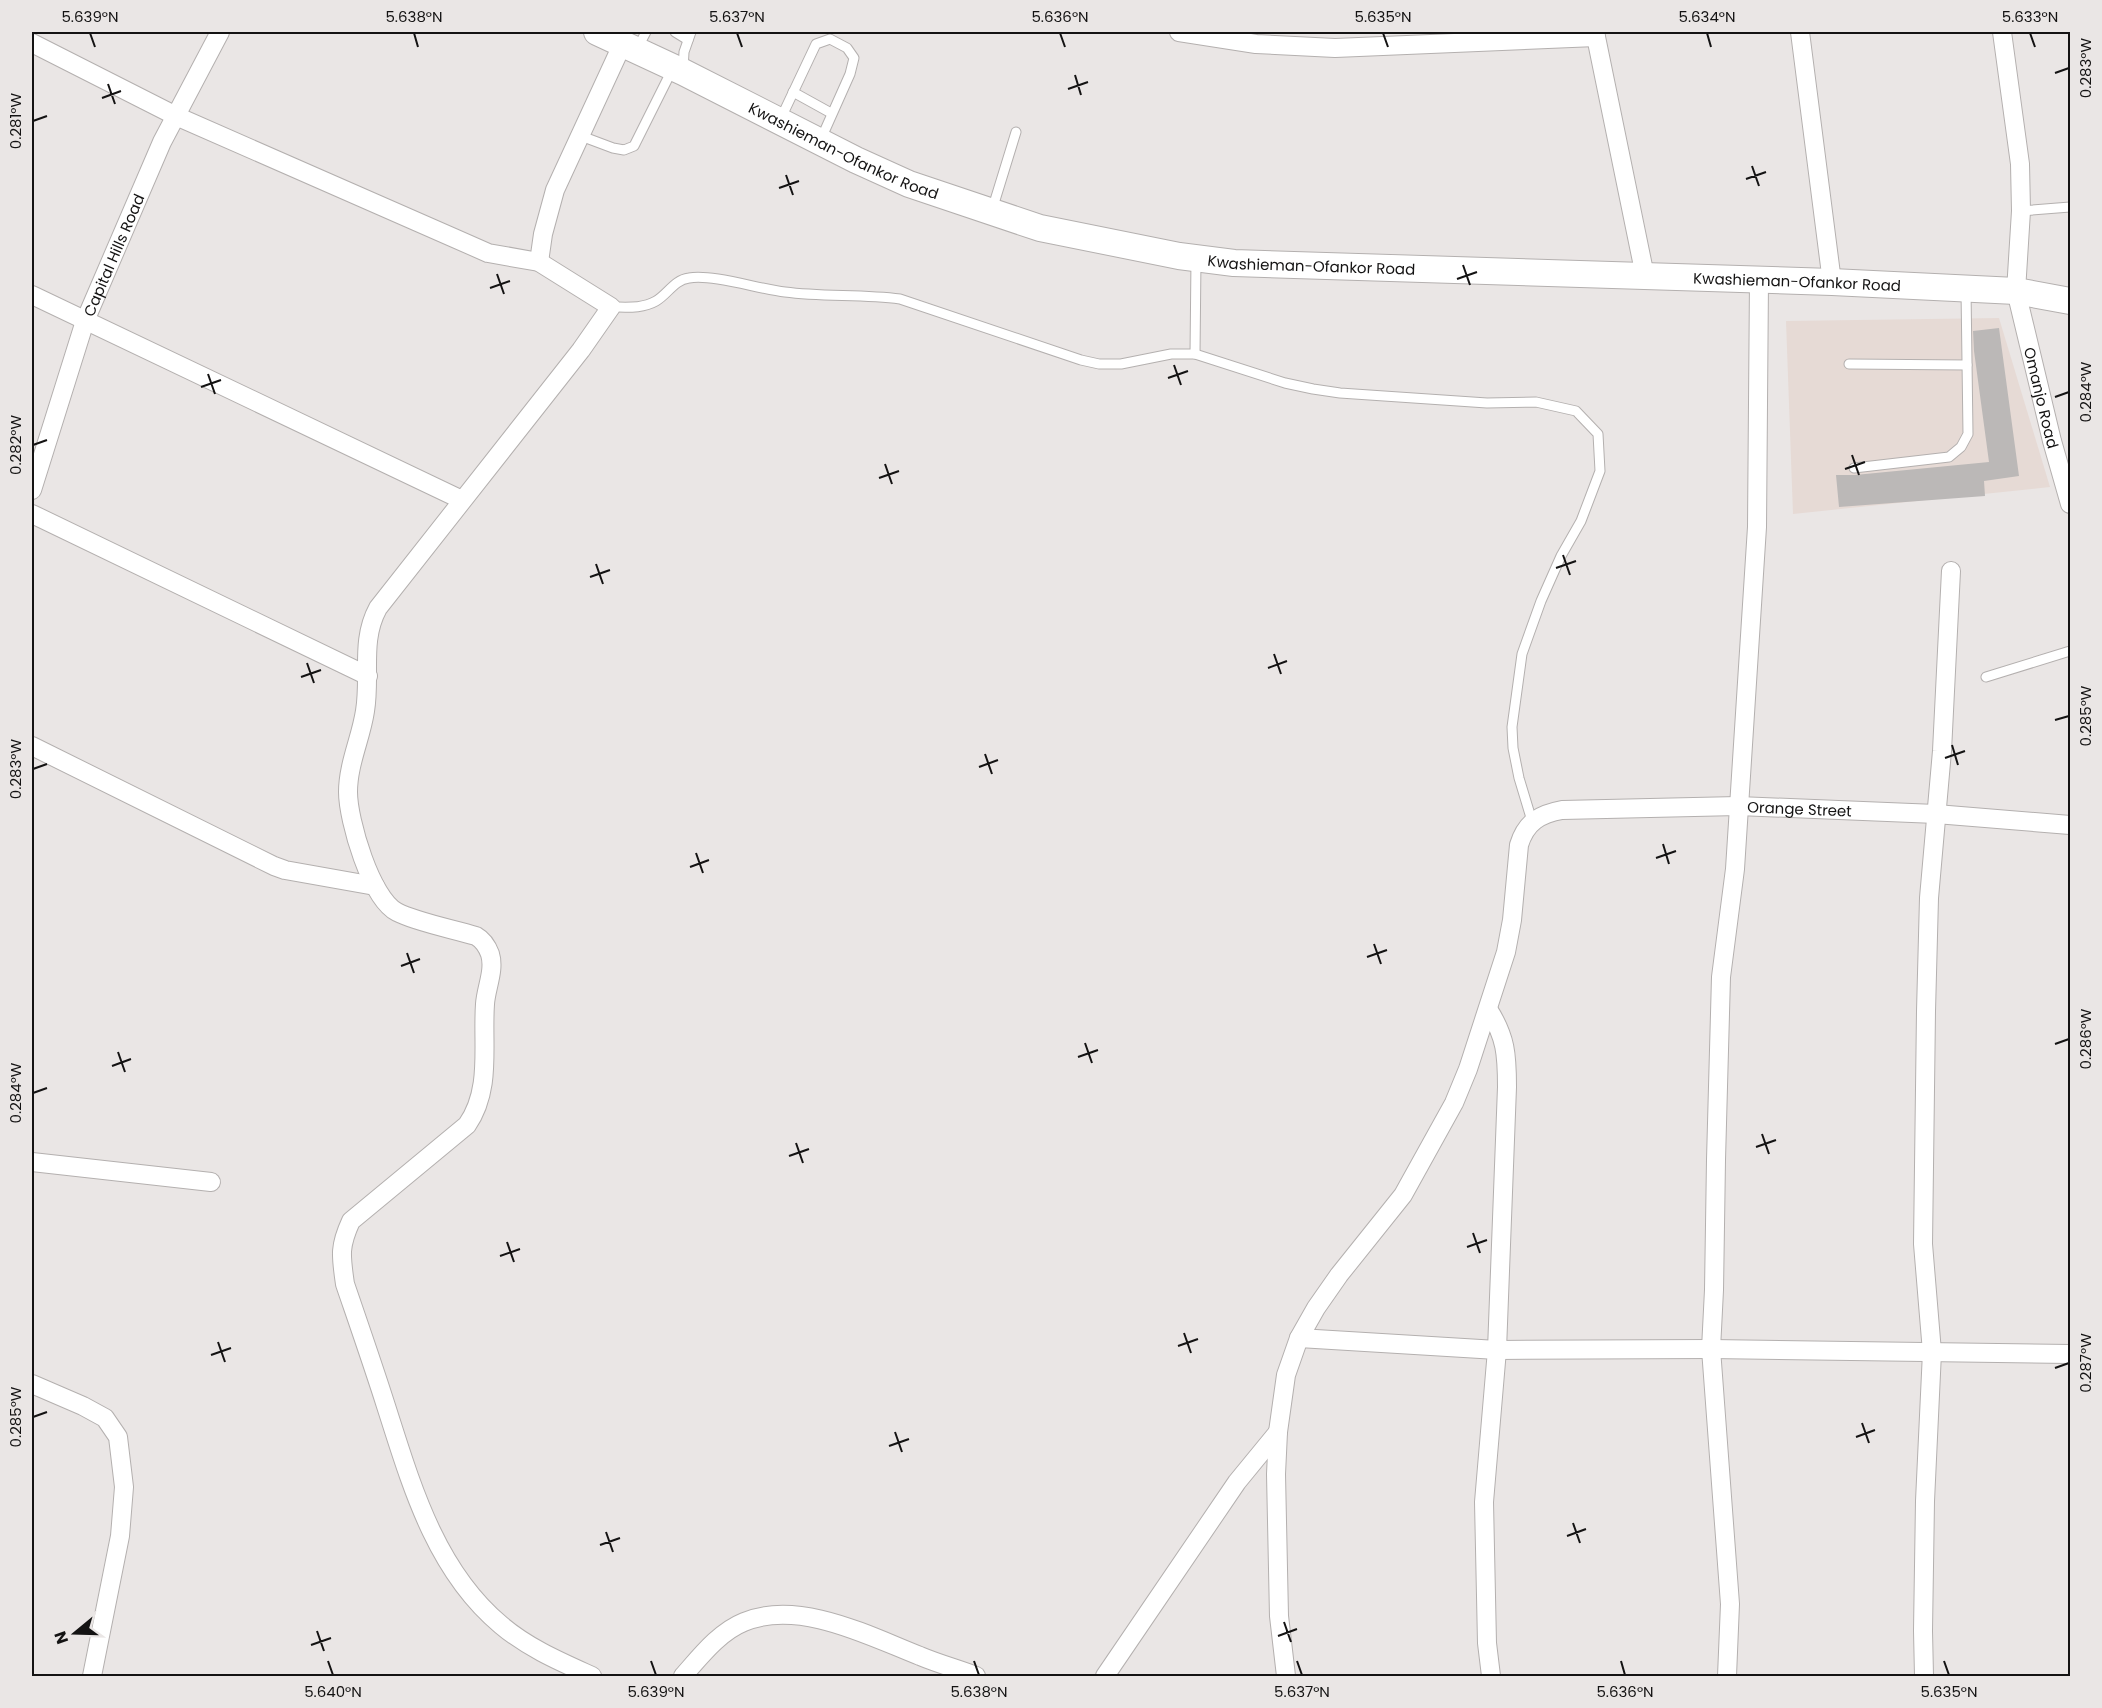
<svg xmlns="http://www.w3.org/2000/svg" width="2102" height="1708" viewBox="0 0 2102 1708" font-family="Poppins,sans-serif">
  <rect width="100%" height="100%" fill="#eae6e5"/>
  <polygon fill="#e6dad5" points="1999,318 2050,487 1793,514 1786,321"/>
  <polygon fill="#bbb8b7" points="1999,328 2019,476 1984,481 1985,496 1839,507 1836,475 1855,475 1989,462 1974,351 1973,331"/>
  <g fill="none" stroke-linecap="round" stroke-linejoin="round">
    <defs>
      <g id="lane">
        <polyline points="675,32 688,40"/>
        <polyline points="637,49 646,32"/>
        <polyline points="683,70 684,52 691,32"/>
        <polyline points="793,92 831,113"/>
        <polyline points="781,118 816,44 830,39 847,48 854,58 850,74 821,139"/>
        <polyline points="581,136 613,148 624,150 634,146 672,70"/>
        <polyline points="992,210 1016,132"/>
        <polyline points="2021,211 2070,207"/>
        <path d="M 611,307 C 626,307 642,309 656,301 C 668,294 674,280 689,278 C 713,274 759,289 785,292 C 823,297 862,294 900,299 L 1081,360 L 1099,364 L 1121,364 L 1171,354 L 1195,354 L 1285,383 L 1313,389 L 1340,393 L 1487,403 L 1536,402 L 1576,411 L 1598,434 L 1600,471 L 1581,521 L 1561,556 L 1541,601 L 1522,654 L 1512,727 L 1513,748 L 1519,778 L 1532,821"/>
        <polyline points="1195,354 1196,260"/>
        <polyline points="1849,364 1967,365"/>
        <polyline points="1854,468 1949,457 1961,447 1968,434 1966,290"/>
        <polyline points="1986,677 2070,651"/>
      </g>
      <g id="street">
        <polyline points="1179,32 1256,44 1335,48 1596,37"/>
        <polyline points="1595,32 1645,276"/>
        <polyline points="1800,32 1832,282"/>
        <path id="s1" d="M 2002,32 L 2020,164 L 2021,211 L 2016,291 L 2052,441 L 2070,504"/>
        <path d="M 32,43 L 176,116 L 454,238 L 488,253 L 539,262 L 611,307 L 581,350 L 378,608 C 360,641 371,675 365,711 C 361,738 348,764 348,792 C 348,820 371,899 397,912 C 416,922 453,929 476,936 C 483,940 487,946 490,954 C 495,970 486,988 485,1004 C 482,1045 492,1089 467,1125 L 351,1221 C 339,1247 341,1256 345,1284 C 359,1325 373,1365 386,1406 C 411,1484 435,1570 501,1625 C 528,1648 561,1662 592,1676"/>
        <polyline points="539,262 543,234 555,190 622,45"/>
        <polyline points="32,295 462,500"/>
        <path id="s2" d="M 32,490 L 85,321 L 162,142 L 220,32"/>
        <polyline points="32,514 368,676"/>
        <polyline points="32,746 274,866 285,870 375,886"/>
        <path d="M 1488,1009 C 1506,1037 1507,1055 1507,1087 L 1497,1350 L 1484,1502 L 1487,1643 L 1491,1676"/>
        <polyline points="32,1162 211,1182"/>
        <polyline points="1299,1338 1497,1350 1711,1349 2070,1354"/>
        <polyline points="32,1384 83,1406 105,1418 118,1437 124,1487 120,1536 92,1676"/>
        <path d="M 683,1676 C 700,1657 719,1632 744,1622 C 799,1599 869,1636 920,1656 C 939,1664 958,1669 976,1676"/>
        <polyline points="1105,1676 1237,1482 1278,1432"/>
        <path id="s3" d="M 1286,1676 L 1279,1616 L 1276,1474 L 1278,1432 L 1286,1375 L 1299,1338 L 1316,1308 L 1339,1275 L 1403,1195 L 1454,1103 L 1468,1069 L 1506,952 L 1512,920 L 1519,845 C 1526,822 1540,814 1562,810 L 1738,806 L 1936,814 L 2070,825"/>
        <polyline points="1727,1676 1730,1604 1711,1349 1714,1290 1716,1160 1721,977 1735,869 1757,527 1759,280"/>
        <polyline points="1924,1676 1923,1631 1925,1501 1932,1352 1923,1244 1926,1011 1929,898 1942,751 1951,571"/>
      </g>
      <g id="secondary">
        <path id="s4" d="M 597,32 L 683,72 L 856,160 L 909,184 L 1040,228 L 1179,256 L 1234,263 L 1832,282 L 2016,291 L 2070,301"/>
      </g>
    </defs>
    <use href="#lane" stroke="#b4b0af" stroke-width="11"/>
    <use href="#street" stroke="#b4b0af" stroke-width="20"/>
    <use href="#secondary" stroke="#b4b0af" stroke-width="28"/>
    <use href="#lane" stroke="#fff" stroke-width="9"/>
    <use href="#street" stroke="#fff" stroke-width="18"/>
    <use href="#secondary" stroke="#fff" stroke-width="26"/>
  </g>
  <path fill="none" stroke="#141313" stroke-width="2" d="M 90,33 L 95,47M 414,33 L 418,47M 737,33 L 742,47M 1060,33 L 1065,47M 1383,33 L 1388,47M 1707,33 L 1711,47M 2030,33 L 2035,47M 2055,73 L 2069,68M 1075,75 L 1081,95M 108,84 L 115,104M 1068,89 L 1088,82M 102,98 L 121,91M 33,121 L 47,116M 1752,166 L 1759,186M 786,175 L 793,195M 1746,179 L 1766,172M 779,188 L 799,181M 1463,265 L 1470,285M 497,274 L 504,294M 1457,279 L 1477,272M 490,288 L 510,281M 1174,365 L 1181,385M 208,374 L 215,394M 1168,378 L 1188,371M 201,387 L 221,380M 2055,397 L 2069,392M 33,445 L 47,440M 1852,455 L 1859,475M 885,464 L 892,484M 1845,469 L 1865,462M 879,478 L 899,471M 1563,555 L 1570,575M 596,564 L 603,584M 1556,568 L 1576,561M 590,577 L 610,570M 1274,654 L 1281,674M 307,663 L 314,683M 1268,668 L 1287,661M 301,677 L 321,670M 2055,720 L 2069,716M 1952,745 L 1958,765M 985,754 L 992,774M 1945,758 L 1965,751M 979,767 L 998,760M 33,769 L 47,764M 1663,844 L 1669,864M 696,853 L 703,873M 1656,858 L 1676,851M 690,867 L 709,860M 1374,944 L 1381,964M 407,953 L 414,973M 1367,957 L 1387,950M 401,966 L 420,959M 1085,1043 L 1092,1063M 2055,1044 L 2069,1039M 118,1052 L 125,1072M 1078,1057 L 1098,1050M 112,1066 L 131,1059M 33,1093 L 47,1088M 1762,1134 L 1769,1154M 796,1143 L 803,1163M 1756,1147 L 1776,1140M 789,1156 L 809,1149M 1473,1233 L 1480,1253M 507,1242 L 514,1262M 1467,1247 L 1487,1240M 500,1256 L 520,1249M 1184,1333 L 1191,1353M 218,1342 L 225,1362M 1178,1346 L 1198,1339M 211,1355 L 231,1348M 2055,1368 L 2069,1363M 33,1417 L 47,1412M 1862,1423 L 1869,1443M 895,1432 L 902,1452M 1856,1437 L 1875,1430M 889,1446 L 909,1439M 1573,1523 L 1580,1543M 606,1532 L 613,1552M 1567,1536 L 1586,1529M 600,1545 L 620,1538M 1284,1622 L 1291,1642M 317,1631 L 324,1651M 1278,1636 L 1297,1629M 311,1645 L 331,1638M 328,1661 L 333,1675M 651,1661 L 656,1675M 974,1661 L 979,1675M 1297,1661 L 1302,1675M 1621,1661 L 1625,1675M 1944,1661 L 1949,1675"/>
  <g text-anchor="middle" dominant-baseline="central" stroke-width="5" stroke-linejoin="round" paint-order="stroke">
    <g font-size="15" fill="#141313" stroke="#eae6e5">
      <text stroke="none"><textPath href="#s4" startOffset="274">Kwashieman-Ofankor Road</textPath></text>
      <text stroke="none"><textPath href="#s2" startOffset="249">Capital Hills Road</textPath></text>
      <text stroke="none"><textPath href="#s4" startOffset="760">Kwashieman-Ofankor Road</textPath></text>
      <text stroke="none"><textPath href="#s4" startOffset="1246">Kwashieman-Ofankor Road</textPath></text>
      <text stroke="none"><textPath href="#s1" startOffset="370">Omanjo Road</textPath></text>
      <text stroke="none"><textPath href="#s3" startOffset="1188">Orange Street</textPath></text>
    </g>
  </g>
  <rect width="2102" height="1708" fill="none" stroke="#eae6e5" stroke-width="66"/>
  <g transform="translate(75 1633) rotate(251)" stroke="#eae6e5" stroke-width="4.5" paint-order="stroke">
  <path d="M0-4.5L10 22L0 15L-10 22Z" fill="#141313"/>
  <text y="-9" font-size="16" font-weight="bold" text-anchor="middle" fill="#141313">N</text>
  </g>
  <rect x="33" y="33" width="2036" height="1642" fill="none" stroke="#141313" stroke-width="2"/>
  <g font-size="15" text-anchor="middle" fill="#141313">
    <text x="90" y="22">5.639°N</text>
    <text x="414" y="22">5.638°N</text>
    <text x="737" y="22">5.637°N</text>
    <text x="1060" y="22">5.636°N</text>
    <text x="1383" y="22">5.635°N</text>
    <text x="1707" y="22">5.634°N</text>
    <text x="2030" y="22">5.633°N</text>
    <text transform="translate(2086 68) rotate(-90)" y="5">0.283°W</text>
    <text transform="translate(16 121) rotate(-90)" y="5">0.281°W</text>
    <text transform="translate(2086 392) rotate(-90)" y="5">0.284°W</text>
    <text transform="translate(16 445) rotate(-90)" y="5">0.282°W</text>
    <text transform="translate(2086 716) rotate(-90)" y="5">0.285°W</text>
    <text transform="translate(16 769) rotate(-90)" y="5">0.283°W</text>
    <text transform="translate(2086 1039) rotate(-90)" y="5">0.286°W</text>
    <text transform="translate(16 1093) rotate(-90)" y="5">0.284°W</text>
    <text transform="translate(2086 1363) rotate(-90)" y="5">0.287°W</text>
    <text transform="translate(16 1417) rotate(-90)" y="5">0.285°W</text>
    <text x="333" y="1697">5.640°N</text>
    <text x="656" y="1697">5.639°N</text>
    <text x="979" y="1697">5.638°N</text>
    <text x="1302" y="1697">5.637°N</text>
    <text x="1625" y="1697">5.636°N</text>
    <text x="1949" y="1697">5.635°N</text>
  </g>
</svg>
